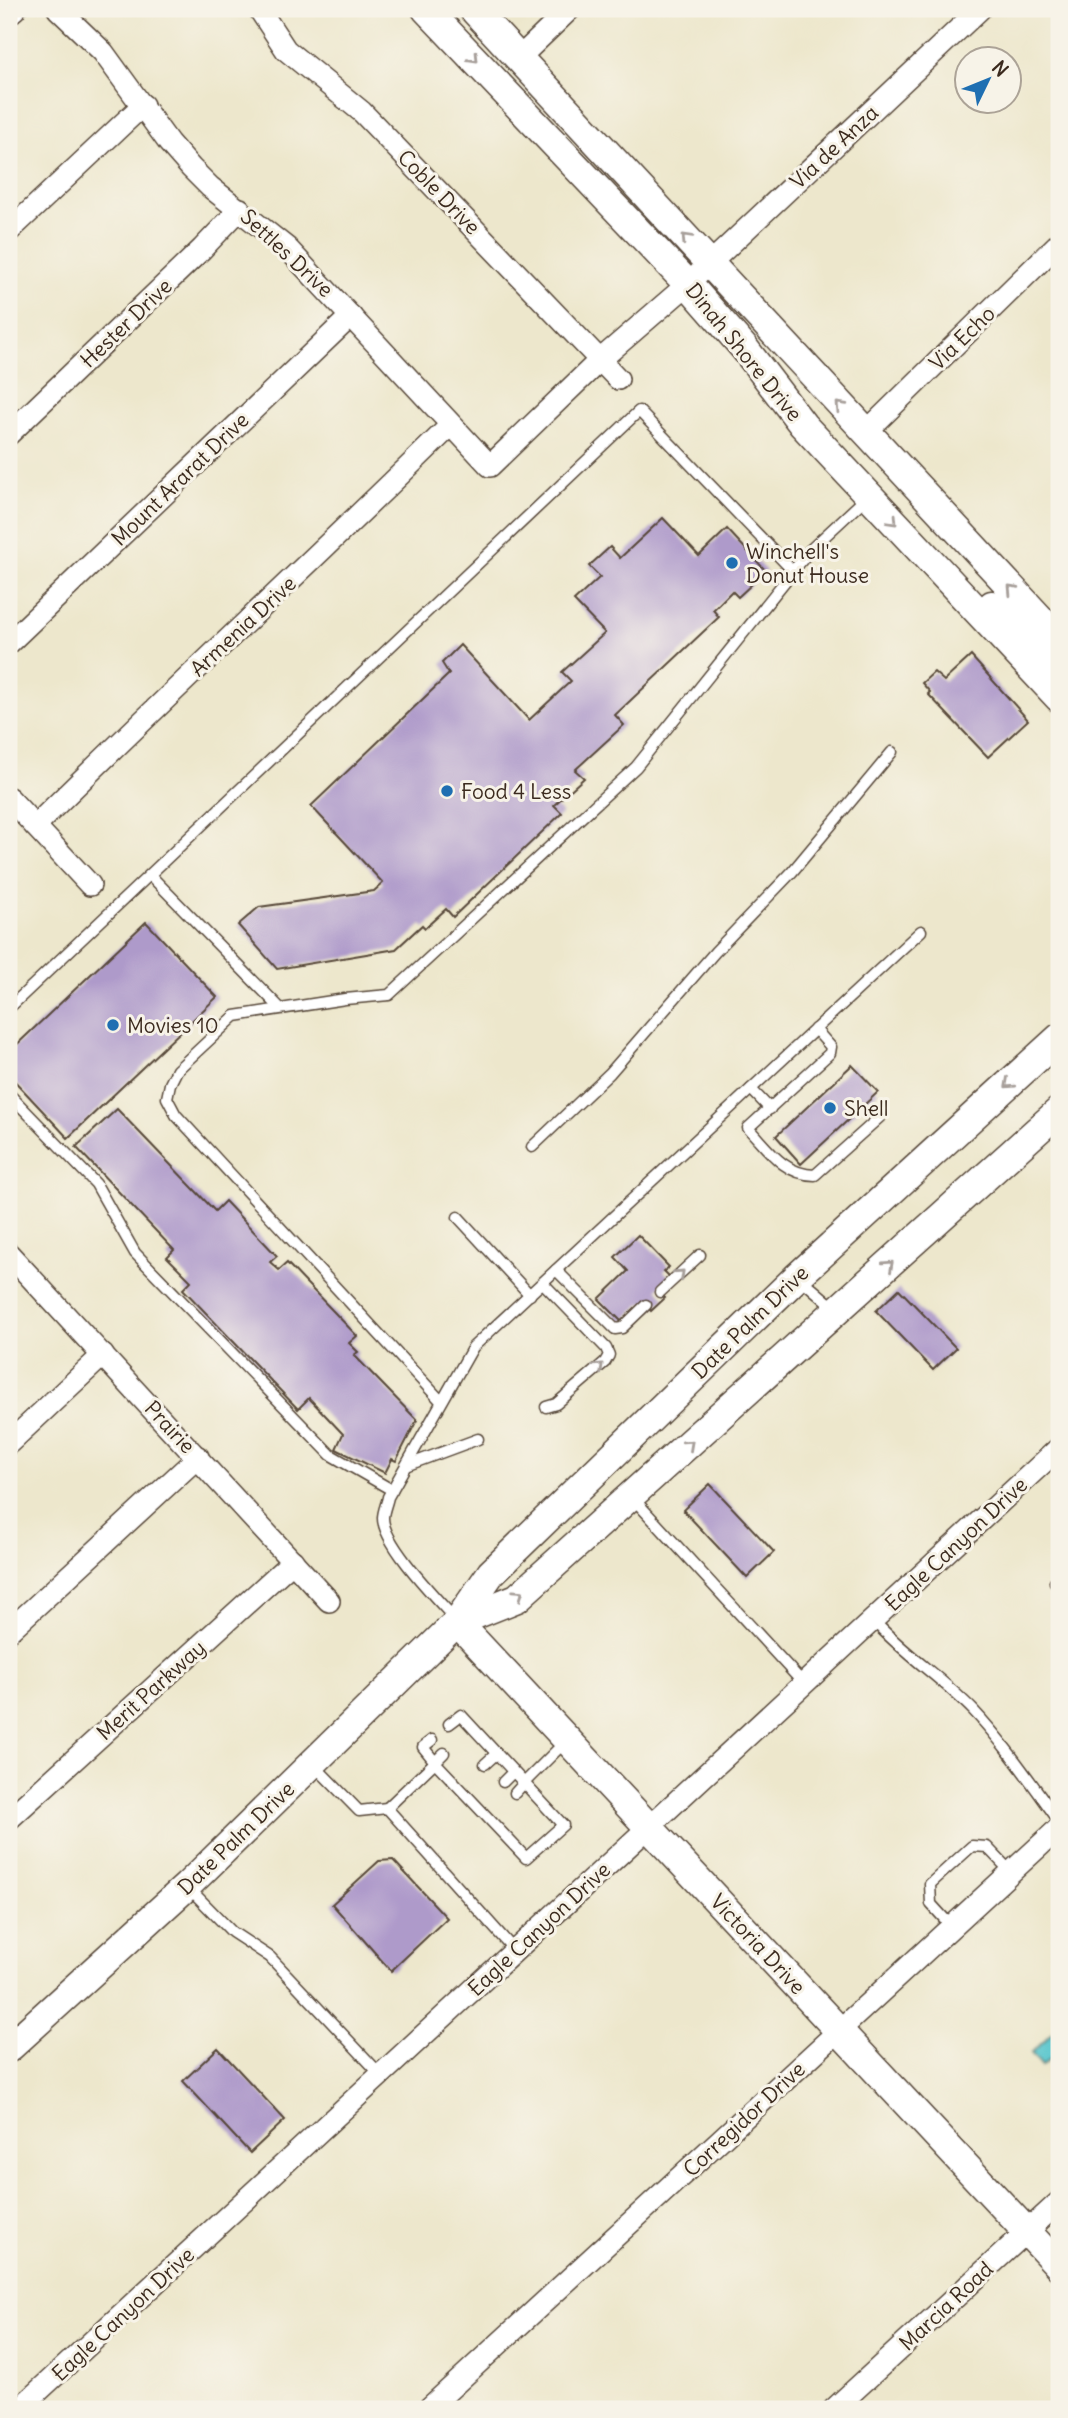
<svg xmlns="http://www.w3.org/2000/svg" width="1068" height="2418" viewBox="0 0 1068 2418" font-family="Delius,sans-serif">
  <rect width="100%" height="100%" fill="#f7f3e8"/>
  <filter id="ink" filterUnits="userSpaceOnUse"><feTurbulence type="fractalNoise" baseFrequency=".0143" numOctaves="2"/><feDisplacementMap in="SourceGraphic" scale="14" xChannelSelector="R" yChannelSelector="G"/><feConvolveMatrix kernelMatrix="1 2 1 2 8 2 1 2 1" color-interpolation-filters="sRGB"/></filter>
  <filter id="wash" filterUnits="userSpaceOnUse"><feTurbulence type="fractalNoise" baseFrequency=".00686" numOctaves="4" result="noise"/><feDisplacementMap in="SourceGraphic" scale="28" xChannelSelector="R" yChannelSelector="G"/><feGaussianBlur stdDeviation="1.57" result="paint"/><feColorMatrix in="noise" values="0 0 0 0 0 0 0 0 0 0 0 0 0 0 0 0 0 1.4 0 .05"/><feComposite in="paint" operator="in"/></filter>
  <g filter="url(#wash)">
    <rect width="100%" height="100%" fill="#ede7cc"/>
    <polygon fill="#59c6cd" stroke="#4a7876" stroke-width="2" points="1056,2030 1059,2034 1059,2051 1042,2066 1031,2053"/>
    <g id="blocks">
      <g fill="#ae9aca">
        <polygon points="663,518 699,556 727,529 766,571 738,597 732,591 713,610 719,617 615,715 624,725 575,770 584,778 554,805 562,813 453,917 446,909 425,928 422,925 396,949 277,969 238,925 259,907 374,891 383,883 311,806 449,674 442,663 460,645 529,720 571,681 562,672 605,633 574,601 600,577 589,566 610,547 620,558"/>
        <polygon points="971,656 1028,720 988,757 928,694 930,692 922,683 934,672 944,681"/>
        <polygon points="146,922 217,997 68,1138 9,1075 9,1052"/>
        <polygon points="852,1065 878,1092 801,1164 776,1136"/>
        <polygon points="117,1109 215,1211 225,1201 277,1256 270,1262 279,1270 287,1263 357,1336 349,1343 358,1352 354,1355 417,1420 396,1461 392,1459 385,1473 336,1449 343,1434 309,1398 298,1409 183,1289 191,1281 167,1257 174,1250 76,1147"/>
        <polygon points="638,1235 669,1267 664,1271 670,1277 657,1289 665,1298 651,1311 643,1302 622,1322 599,1299 628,1271 615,1257"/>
        <polygon points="899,1289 956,1348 933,1370 876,1311"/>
        <polygon points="710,1484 774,1552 747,1578 683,1510"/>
        <polygon points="393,1860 447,1918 391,1971 332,1904 379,1861"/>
        <polygon points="218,2048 285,2120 250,2153 183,2081"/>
      </g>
    </g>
  </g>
  <g filter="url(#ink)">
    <use href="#blocks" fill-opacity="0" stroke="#564638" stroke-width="2"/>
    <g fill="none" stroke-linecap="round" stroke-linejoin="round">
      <defs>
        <g id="lane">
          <polyline points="150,875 280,1008"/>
          <polyline points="9,1008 639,411 793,571"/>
          <path d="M 815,1029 L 831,1047 L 830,1053 L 748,1128 C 768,1149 784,1175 815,1175 L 881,1116"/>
          <polyline points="751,1089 770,1109"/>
          <polyline points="9,1094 96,1184 135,1253 331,1455 392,1490"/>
          <polyline points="532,1147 610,1073 715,952 792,872 892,752"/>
          <polyline points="458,1217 530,1295"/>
          <polyline points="556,1270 615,1329 622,1328 646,1305"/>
          <polyline points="800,1278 838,1311"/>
          <polyline points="543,1283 606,1348 609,1355 605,1362 556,1404 546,1407"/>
          <polyline points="660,1292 700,1255"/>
          <polyline points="441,1401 176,1115 167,1098 170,1084 177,1070 235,1016 345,999 389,995 636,767 810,550 867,497"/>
          <polyline points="408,1465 478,1439"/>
          <polyline points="631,1496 804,1684"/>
          <polyline points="1055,1582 1059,1587"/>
          <path d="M 455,1619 C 437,1599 383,1544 383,1518 C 383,1511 387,1503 388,1497 L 473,1347 L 921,931"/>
          <path d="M 873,1620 C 904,1654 942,1678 973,1710 C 1005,1744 1032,1784 1059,1821"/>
          <polyline points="449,1724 461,1715 524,1783 515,1793"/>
          <polyline points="432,1740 423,1747 435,1762 444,1753"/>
          <polyline points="312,1763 359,1811 387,1808 515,1951"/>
          <polyline points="485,1764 496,1754"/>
          <polyline points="503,1782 513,1772"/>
          <polyline points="387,1808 435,1762 526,1858 563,1825 524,1783 565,1742"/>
          <polyline points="189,1888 232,1932 270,1957 381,2075"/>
          <polyline points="952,1927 931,1904 930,1884 972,1846 987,1847 1011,1872"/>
        </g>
        <g id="street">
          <polyline points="58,9 103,52 169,143 191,168 210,187 287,248 490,466 600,360 688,284 980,9"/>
          <polyline points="259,9 286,50 362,112 618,379"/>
          <polyline points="9,14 15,9"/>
          <polyline points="520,57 570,9"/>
          <polyline points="9,231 143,105"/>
          <polyline points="865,433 1059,243"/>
          <polyline points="9,434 202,249 240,209"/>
          <polyline points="9,643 351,316"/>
          <polyline points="9,798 90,885"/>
          <path d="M 35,826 C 172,690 314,560 451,425"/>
          <polyline points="9,1254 329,1601"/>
          <polyline points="9,1443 103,1355"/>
          <polyline points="9,1631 198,1457"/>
          <polyline points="9,1819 293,1561"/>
          <polyline points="19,2409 1059,1448"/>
          <polyline points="428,2409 1059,1828"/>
          <polyline points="834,2409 1059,2202"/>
        </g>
        <g id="secondary">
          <polyline points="426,9 688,284 745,349 803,425 1059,698"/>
          <polyline points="473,9 1059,639"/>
          <polyline points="992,605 1059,662"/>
          <polyline points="457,1622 1059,2266"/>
          <polyline points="457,1622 517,1598 1059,1111"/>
          <polyline points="9,2048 187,1886 457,1622 491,1573 798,1276 1059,1038"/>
        </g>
      </defs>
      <use href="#lane" stroke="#564638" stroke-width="13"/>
      <use href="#street" stroke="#564638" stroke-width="24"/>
      <use href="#secondary" stroke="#564638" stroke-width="31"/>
      <use href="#lane" stroke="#fff" stroke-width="10"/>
      <use href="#street" stroke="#fff" stroke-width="21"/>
      <use href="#secondary" stroke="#fff" stroke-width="28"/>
    </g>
    <defs><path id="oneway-chevron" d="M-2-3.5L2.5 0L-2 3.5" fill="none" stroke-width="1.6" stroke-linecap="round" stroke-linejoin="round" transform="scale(1.75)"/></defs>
    <g stroke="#a79f9a">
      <use href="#oneway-chevron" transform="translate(474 58) rotate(46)"/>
      <use href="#oneway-chevron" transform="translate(686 238) rotate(-133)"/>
      <use href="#oneway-chevron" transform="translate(840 406) rotate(-133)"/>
      <use href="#oneway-chevron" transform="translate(893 521) rotate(47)"/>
      <use href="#oneway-chevron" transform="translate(1012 589) rotate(-133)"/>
      <use href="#oneway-chevron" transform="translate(1009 1084) rotate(138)"/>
      <use href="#oneway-chevron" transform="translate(889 1265) rotate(-42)"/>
      <use href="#oneway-chevron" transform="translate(680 1274) rotate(-43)"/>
      <use href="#oneway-chevron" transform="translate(599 1367) rotate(-44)"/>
      <use href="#oneway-chevron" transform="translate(689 1444) rotate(-42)"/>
      <use href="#oneway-chevron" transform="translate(519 1594) rotate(-34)"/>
    </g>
  </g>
  <g fill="#1f6fb2" stroke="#f7f3e8" stroke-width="2.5">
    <circle cx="732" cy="563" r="7"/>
    <circle cx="447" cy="791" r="7"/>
    <circle cx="113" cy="1025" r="7"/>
    <circle cx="830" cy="1108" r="7"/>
  </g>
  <g text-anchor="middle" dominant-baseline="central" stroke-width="6" stroke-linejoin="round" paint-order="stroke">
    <g font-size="21" fill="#3b2a1e" stroke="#f7f3e8">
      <text transform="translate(834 147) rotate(-43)">Via de Anza</text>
      <text transform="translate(439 192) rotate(46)">Coble Drive</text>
      <text transform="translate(287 253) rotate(43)">Settles Drive</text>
      <text transform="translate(126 323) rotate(-44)">Hester Drive</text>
      <text transform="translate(962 338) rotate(-44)">Via Echo</text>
      <text transform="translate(744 352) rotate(51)">Dinah Shore Drive</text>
      <text transform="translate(180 479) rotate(-44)">Mount Ararat Drive</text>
      <text transform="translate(243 626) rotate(-43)">Armenia Drive</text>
      <text transform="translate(750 1322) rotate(-44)">Date Palm Drive</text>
      <text transform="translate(170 1427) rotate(47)">Prairie</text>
      <text transform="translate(956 1544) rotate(-43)">Eagle Canyon Drive</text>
      <text transform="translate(151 1690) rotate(-42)">Merit Parkway</text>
      <text transform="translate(236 1838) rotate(-44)">Date Palm Drive</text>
      <text transform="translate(539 1929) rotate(-43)">Eagle Canyon Drive</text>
      <text transform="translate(758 1944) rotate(47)">Victoria Drive</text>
      <text transform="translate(744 2119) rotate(-43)">Corregidor Drive</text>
      <text transform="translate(946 2306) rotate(-43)">Marcia Road</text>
      <text transform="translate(123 2314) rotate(-43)">Eagle Canyon Drive</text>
    </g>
    <g font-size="21" fill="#3b2a1e" stroke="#f7f3e8" text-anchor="start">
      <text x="746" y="551">Winchell's<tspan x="746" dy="24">Donut House</tspan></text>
      <text x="461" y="791">Food 4 Less</text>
      <text x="127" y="1025">Movies 10</text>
      <text x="844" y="1108">Shell</text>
    </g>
  </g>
  <rect width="1068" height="2418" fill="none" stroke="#f7f3e8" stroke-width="35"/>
  <g transform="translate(988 80) rotate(47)"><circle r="33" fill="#f7f3e8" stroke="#aca397" stroke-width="2"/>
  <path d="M0-5L12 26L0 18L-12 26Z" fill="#1f6fb2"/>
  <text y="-10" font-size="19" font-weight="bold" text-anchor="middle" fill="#3b2a1e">N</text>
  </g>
</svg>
